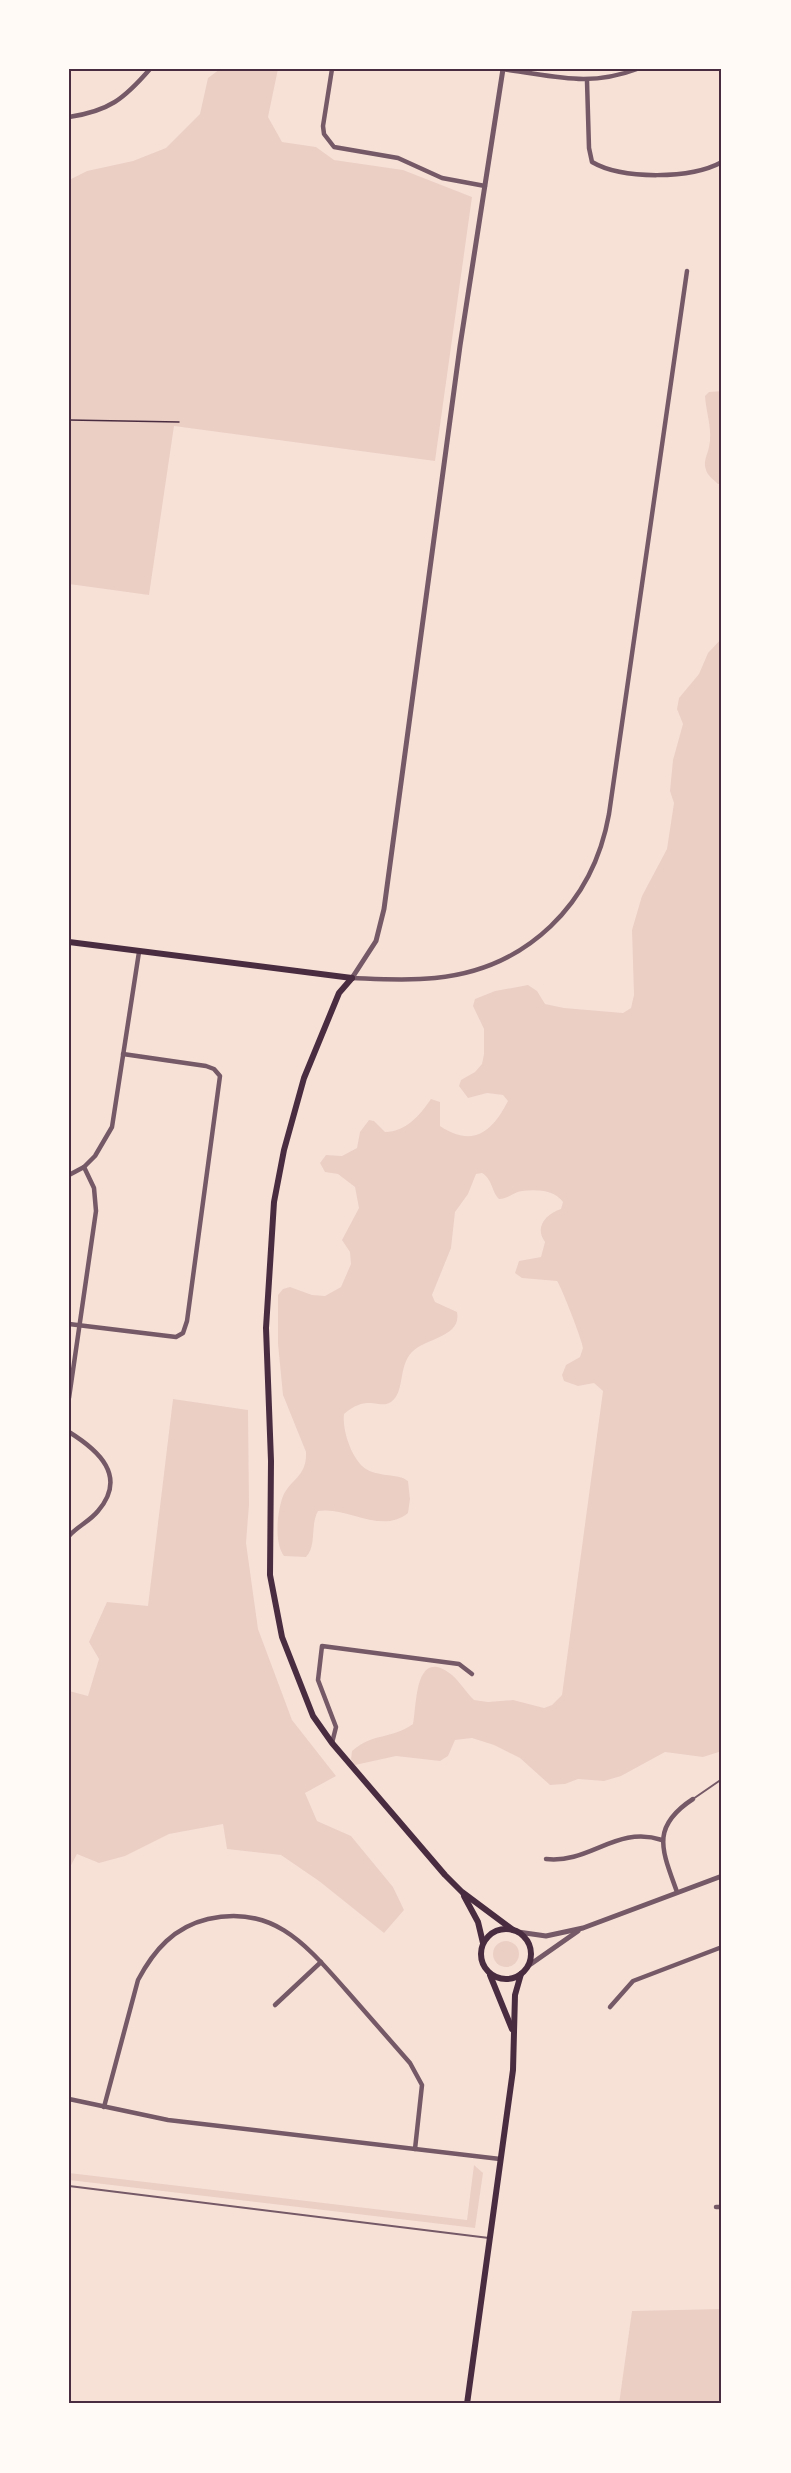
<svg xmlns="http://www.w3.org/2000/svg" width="791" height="2473" viewBox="0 0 791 2473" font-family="'Public Sans',sans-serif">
  <rect width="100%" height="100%" fill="#f7e1d7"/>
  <g fill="#ebcfc5">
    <polygon points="220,69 278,69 268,117 282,142 316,147 334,160 403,170 472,197 435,461 174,426 149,595 69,584 69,180 87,171 133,161 166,148 200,114 208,78"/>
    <path d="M 722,391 L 722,484 L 718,484 C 714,480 707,475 706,470 C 703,461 707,456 709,447 C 713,430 706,413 705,396 L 709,392 Z"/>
    <path d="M 722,638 L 722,1751 L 703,1757 L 665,1752 L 621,1776 L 604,1781 L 578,1779 L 565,1784 L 550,1785 L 520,1758 L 494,1745 L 472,1738 L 455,1740 L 448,1756 L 440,1761 L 396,1756 L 355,1765 L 351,1759 L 352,1751 C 374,1732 390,1740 413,1724 C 417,1706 414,1645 452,1675 C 460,1682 466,1692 474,1700 L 488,1702 L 513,1700 L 544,1708 L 552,1705 L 562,1695 L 603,1391 L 594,1383 L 578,1386 L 564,1381 L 562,1375 L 566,1365 L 580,1357 C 581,1354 582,1351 583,1348 C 583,1342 561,1286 557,1281 L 522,1278 L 515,1273 L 519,1261 L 541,1257 L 545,1242 C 534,1227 546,1214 561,1209 L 563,1202 C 555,1190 536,1189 522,1191 C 514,1192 508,1199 499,1199 C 491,1191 493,1180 482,1173 L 476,1174 L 468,1194 L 455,1212 L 451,1248 L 432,1295 L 435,1302 L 457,1312 C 462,1337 426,1338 412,1352 C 398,1366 405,1393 391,1402 C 380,1410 368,1393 344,1414 C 342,1430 352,1460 366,1469 C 377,1476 391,1474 403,1478 L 408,1481 L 410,1499 L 408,1513 C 381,1535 348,1506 318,1511 C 310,1525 317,1546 306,1557 L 284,1556 C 274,1543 277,1512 283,1496 C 291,1478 307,1477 306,1452 L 283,1395 L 278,1344 L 278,1295 L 283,1289 L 290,1287 L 312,1295 L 325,1296 L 341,1287 L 351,1264 L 350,1252 L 342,1240 L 359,1208 L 355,1187 L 338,1174 L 325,1172 L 320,1163 L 326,1155 L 342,1156 L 357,1148 L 360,1132 L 369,1120 L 374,1121 L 385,1132 C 406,1132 420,1115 431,1099 L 440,1102 L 440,1126 C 473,1148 492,1132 508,1101 L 503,1095 L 487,1093 L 468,1098 L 459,1086 L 461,1080 L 475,1072 L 482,1064 L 484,1054 L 484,1029 L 473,1006 L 475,999 L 495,991 L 528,985 L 537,991 L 545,1004 L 564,1008 L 623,1013 L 631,1008 L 634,995 L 632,930 L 642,896 L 667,849 L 674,803 L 670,791 L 673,760 L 683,724 L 677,709 L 679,698 L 699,674 L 708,653 Z"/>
    <polygon points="173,1399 248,1410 249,1505 246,1543 258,1629 292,1720 336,1776 305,1793 317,1821 351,1836 393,1887 404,1910 384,1933 319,1881 281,1855 227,1849 223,1824 169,1834 125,1856 99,1863 77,1854 69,1869 69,1691 88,1696 99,1659 89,1642 107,1602 148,1606"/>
    <circle cx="506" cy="1954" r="13"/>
    <polygon points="474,2165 483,2173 475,2228 69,2180 69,2173 467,2220"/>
    <polygon points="722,2309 722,2404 619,2404 632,2311"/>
  </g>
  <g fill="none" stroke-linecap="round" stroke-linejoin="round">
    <polyline stroke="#4a2c40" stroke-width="1.5" points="69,420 179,422"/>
    <g stroke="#755966" stroke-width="2">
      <polyline points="693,1799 722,1779"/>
      <polyline points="69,2186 489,2238"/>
    </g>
    <g stroke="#755966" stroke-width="4.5">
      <polyline points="332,69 323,126 324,134 334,147 398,158 442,178 485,186"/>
      <path d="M 501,69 C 552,75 587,88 637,69"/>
      <path d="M 587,81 L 589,148 L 592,162 C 623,180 691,179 722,162"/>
      <path d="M 69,117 C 109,111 124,99 150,69"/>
      <path d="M 352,978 C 379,979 407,981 435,978 C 527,969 593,904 609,814 L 687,271"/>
      <polyline points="69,1175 84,1167 95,1156 112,1127 139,952"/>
      <polyline points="69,1324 176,1337 183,1333 187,1321 220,1076 214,1069 206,1066 123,1054"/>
      <polyline points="69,1398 96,1211 94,1188 84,1167"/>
      <path d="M 69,1432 C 98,1450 128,1476 98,1511 C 90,1521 78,1526 69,1536"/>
      <polyline points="332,1743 336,1727 318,1680 322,1646 459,1664 472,1674"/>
      <path d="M 546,1859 C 590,1864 616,1825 662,1840"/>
      <path d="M 677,1892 C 662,1850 650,1827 693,1799"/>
      <polyline points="275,2005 321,1962"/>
      <polyline points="610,2007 633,1981 722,1947"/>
      <polyline points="69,2099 168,2120 500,2159"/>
      <path d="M 104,2107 L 138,1980 C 154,1950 174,1927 208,1919 C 274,1904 307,1946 346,1990 C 367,2014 388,2038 410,2063 L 422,2085 L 415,2149"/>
      <polyline points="716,2207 722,2207"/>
    </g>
    <g stroke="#755966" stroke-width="5">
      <polyline points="352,978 376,941 384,909 460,346 503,69"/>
      <polyline points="518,1932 546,1936 583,1928 722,1876"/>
      <polyline points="528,1966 578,1931"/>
    </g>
    <g stroke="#4a2c40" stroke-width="6">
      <polyline points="69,942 352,978"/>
      <polyline points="352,978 339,993 304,1078 284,1150 274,1202 266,1328 271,1461 270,1575 282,1637 313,1716 332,1743 445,1875 462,1892 513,1930"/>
      <polyline points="464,1896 478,1922 483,1943"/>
      <circle cx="506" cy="1954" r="25"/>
      <polyline points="490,1975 512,2029"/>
      <polyline points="467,2404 513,2070 515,1995 521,1974"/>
    </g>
  </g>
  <rect width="791" height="2473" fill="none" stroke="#fffaf5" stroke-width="141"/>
  <rect x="70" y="70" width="650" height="2332" fill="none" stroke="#4a2c40" stroke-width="2"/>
</svg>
